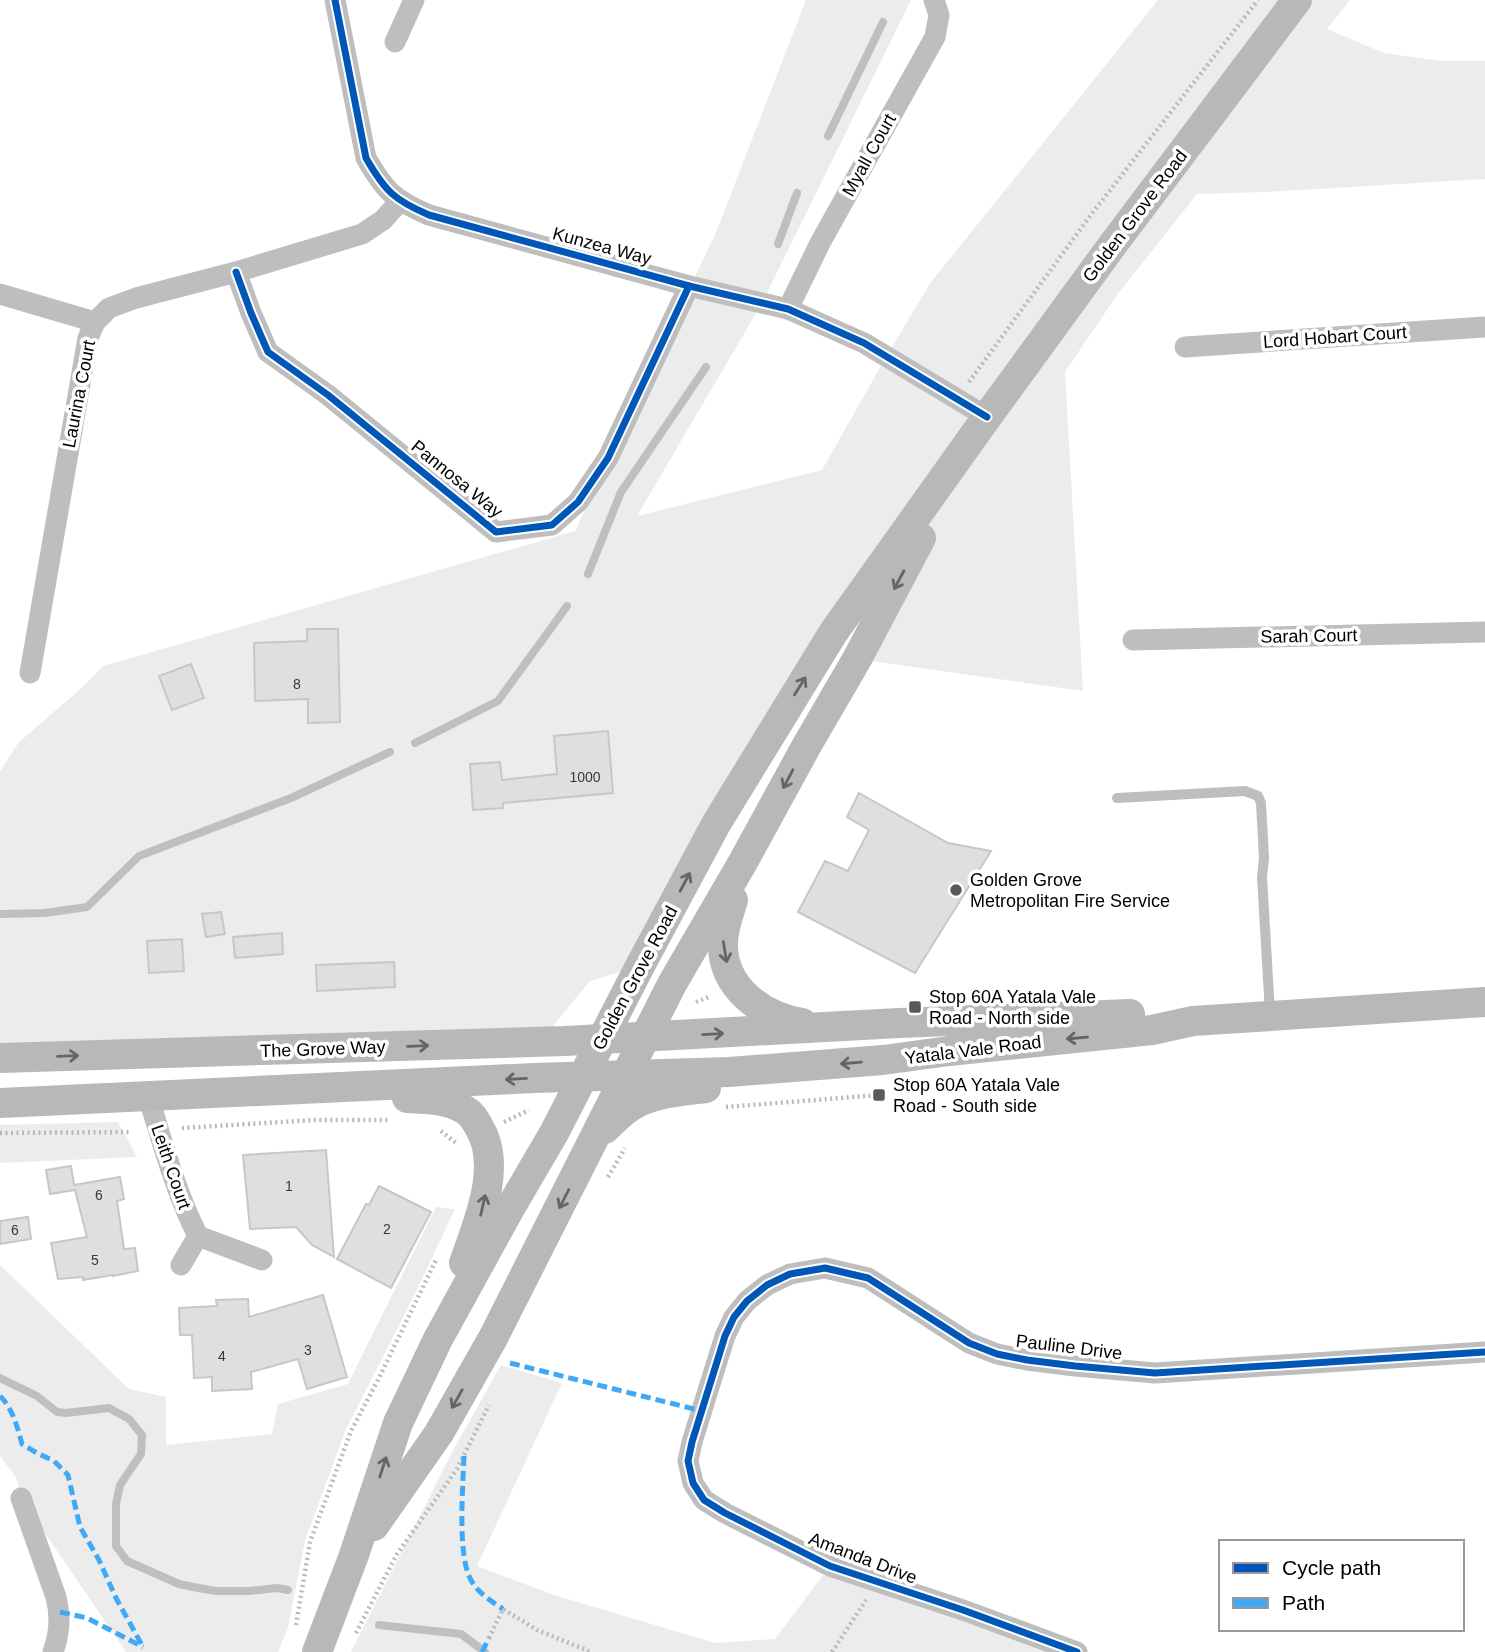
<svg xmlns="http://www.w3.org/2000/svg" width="1485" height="1652" viewBox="0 0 1485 1652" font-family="Helvetica,sans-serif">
  <rect width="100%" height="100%" fill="#fff"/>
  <g fill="#ececec">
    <polygon points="806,0 911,0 762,303 637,516 822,470 886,357 931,282 1158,0 1350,0 1327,29 1384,53 1441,61 1485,61 1485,179 1265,192 1197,194 1117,295 1065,372 1083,691 857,659 970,445 640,966 590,981 543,1038 0,1057 0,771 19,742 85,685 103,666 575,531 717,230"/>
    <polygon points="118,1122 137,1157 0,1163 0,1125"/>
    <polygon points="436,1207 455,1209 413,1298 346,1429 305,1541 288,1628 278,1652 126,1652 21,1498 16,1477 0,1456 0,1265 129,1389 166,1397 166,1445 272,1434 278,1404 348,1384"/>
    <polygon points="501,1365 562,1383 477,1566 554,1595 715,1643 775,1639 830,1566 1077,1652 351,1652 452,1452"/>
  </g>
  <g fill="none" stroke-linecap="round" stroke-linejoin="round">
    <g stroke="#bfbfbf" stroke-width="8">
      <polyline points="828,136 883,22"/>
      <polyline points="778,244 797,193"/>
      <polyline points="588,574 621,492 706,367"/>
      <polyline points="415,743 498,701 567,606"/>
      <polyline points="0,914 45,913 87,907 139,856 291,798 390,752"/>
      <polyline points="0,1378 37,1396 57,1412 66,1413 109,1408 129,1419 142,1435 141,1454 120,1485 116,1504 116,1546 127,1561 179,1584 193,1587 216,1591 249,1591 277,1588 288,1590"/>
      <polyline points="379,1625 461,1634 485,1652"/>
    </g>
  </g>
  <g fill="#dfdfdf" stroke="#c7c7c7" stroke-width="2">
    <polygon points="307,629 338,629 340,722 308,723 308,699 255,701 254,643 307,641"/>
    <polygon points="191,664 204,698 172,710 159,676"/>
    <polygon points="608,731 613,793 503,803 503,808 473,810 470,764 500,762 502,780 557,774 554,736"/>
    <polygon points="859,793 948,843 991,851 915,973 798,912 825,861 848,871 869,830 847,817"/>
    <polygon points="221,912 225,934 206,937 202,914"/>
    <polygon points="282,933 283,954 235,958 233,937"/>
    <polygon points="182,939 184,971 149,973 147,941"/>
    <polygon points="394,962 395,987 317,991 316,965"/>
    <polygon points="326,1150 334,1257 312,1245 296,1227 250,1229 243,1155"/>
    <polygon points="71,1166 74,1185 120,1177 124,1199 117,1201 124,1249 135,1248 138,1271 113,1276 113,1275 83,1280 83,1277 58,1279 51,1243 87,1237 75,1190 50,1194 46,1170"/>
    <polygon points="379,1186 431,1212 391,1288 337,1259 366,1204 369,1205"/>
    <polygon points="28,1217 31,1239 0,1244 0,1221"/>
    <polygon points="323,1295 347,1377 307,1389 298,1359 251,1372 252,1389 212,1391 212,1377 194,1378 192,1335 180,1335 179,1308 217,1306 216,1300 248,1299 249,1317"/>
  </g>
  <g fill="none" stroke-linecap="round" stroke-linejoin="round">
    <g stroke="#b9b9b9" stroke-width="4.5" stroke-dasharray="2 3.5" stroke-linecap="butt">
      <polyline points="969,382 1090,216 1258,0"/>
      <polyline points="696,1002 711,996"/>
      <polyline points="726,1107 879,1095"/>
      <polyline points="504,1122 529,1110"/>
      <polyline points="182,1128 315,1120 390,1120"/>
      <polyline points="441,1131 456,1143"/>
      <polyline points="0,1133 131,1132"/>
      <polyline points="608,1177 625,1148"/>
      <polyline points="296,1625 310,1542 351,1431 379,1378 436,1260"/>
      <polyline points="356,1633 397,1554 457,1469 489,1405"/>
      <polyline points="489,1638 503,1609 537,1630 591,1652"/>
      <polyline points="832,1652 866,1600"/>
    </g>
    <polyline stroke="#bebebe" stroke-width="10" points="1117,798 1245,791 1258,796 1261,803 1264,858 1262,877 1270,1013"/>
    <g stroke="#bebebe" stroke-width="21">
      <path d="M 335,0 L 366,158 C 385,191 394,200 429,215 L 689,286 L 788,309 L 864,343 L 987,417"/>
      <polyline points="395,42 414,0"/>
      <polyline points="236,272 251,313 268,352 328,395 496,532 552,525 578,502 608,458 689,286"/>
      <polyline points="0,294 95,322"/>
      <polyline points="788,309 820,243 935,37 939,15 934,0"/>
      <polyline points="1185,347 1485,327"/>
      <polyline points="1133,640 1485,632"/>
      <polyline points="30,673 88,338 95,322 109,308 136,298 236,272 362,234 383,220 400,201"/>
      <path d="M 148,1096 C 163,1143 175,1191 198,1236 L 262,1260"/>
      <polyline points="181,1265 198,1236"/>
      <path d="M 21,1498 L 56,1597 C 61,1616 60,1633 53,1652"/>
      <polyline points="1077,1652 963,1610 830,1566 725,1513 704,1500 693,1483 688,1461 692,1442 725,1336 734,1317 747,1301 767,1285 790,1274 825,1268 868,1278 969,1343 997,1354 1027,1360 1075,1366 1155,1373 1485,1352"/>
    </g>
    <g stroke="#b8b8b8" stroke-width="30">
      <path d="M 733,900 C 729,914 723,928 723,943 C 722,988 762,1016 802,1023"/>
      <polyline points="0,1058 565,1041 899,1023 1130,1014"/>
      <path d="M 407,1098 C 426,1099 449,1099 465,1110 C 472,1114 475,1120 479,1127 C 503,1166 478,1223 464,1263"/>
      <polyline points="0,1103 534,1078 729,1072 883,1060 949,1051 1152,1030 1193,1021 1485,1002"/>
      <path d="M 605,1129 C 613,1121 621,1113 630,1107 C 651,1093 682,1091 706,1088"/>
      <polyline points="374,1526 439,1433 493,1338 672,984 743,862 807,745 857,659 921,538"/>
      <polyline points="317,1652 354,1555 398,1423 438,1339 509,1210 554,1133 640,966 716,824 833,633 987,417 1111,247 1297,0"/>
    </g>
    <g stroke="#3fa9f5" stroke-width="5" stroke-dasharray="10 5" stroke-linecap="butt">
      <polyline points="510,1363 702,1411"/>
      <path d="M 0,1396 C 13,1409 17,1426 22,1444 L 37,1453 L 54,1461 L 68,1475 L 80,1527 L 99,1560 L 116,1598 L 143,1647"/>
      <path d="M 464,1456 C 463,1485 457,1556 471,1580 C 478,1593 491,1601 503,1609"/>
      <polyline points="60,1612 87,1618 143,1647"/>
      <polyline points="482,1652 489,1638"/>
    </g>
    <defs>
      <g id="cycleway">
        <path d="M 335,0 L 366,158 C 385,191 394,200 429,215 L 689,286 L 788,309 L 864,343 L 987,417"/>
        <polyline points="236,272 251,313 268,352 328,395 496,532 552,525 578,502 608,458 689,286"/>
        <polyline points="1077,1652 963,1610 830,1566 725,1513 704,1500 693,1483 688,1461 692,1442 725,1336 734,1317 747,1301 767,1285 790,1274 825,1268 868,1278 969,1343 997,1354 1027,1360 1075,1366 1155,1373 1485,1352"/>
      </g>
    </defs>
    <use href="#cycleway" stroke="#fff" stroke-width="11"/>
    <use href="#cycleway" stroke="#0057b8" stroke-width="7"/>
  </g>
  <defs><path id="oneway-shaft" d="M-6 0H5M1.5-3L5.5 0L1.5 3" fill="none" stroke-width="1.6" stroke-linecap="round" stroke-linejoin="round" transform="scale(1.75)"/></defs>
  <g stroke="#656565">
    <use href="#oneway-shaft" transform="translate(899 580) rotate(118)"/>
    <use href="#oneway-shaft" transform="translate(800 686) rotate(-58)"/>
    <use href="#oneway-shaft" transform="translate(788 779) rotate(118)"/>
    <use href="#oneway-shaft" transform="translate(685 882) rotate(-62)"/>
    <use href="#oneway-shaft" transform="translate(725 952) rotate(81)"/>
    <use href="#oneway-shaft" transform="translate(713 1034) rotate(-3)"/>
    <use href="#oneway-shaft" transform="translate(1077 1038) rotate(175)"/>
    <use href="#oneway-shaft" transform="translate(418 1046) rotate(-2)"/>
    <use href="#oneway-shaft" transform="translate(68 1056) rotate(-2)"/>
    <use href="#oneway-shaft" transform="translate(851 1063) rotate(175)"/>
    <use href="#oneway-shaft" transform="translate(516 1079) rotate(177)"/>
    <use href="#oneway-shaft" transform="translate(564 1199) rotate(117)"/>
    <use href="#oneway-shaft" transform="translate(483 1205) rotate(-77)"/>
    <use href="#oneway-shaft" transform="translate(457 1399) rotate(119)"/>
    <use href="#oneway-shaft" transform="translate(383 1467) rotate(-72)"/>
  </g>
  <g fill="#595959" stroke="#fff" stroke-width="2.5">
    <circle cx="956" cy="890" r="7"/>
    <rect x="908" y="1000" width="14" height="14" rx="3.5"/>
    <rect x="872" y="1088" width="14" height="14" rx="3.5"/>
  </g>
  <g text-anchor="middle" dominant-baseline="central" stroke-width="7" stroke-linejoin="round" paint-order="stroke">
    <g font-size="14" fill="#383838">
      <text x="297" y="684">8</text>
      <text x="585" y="777">1000</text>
      <text x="289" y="1186">1</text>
      <text x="99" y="1195">6</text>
      <text x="387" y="1229">2</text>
      <text x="15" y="1230">6</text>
      <text x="95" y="1260">5</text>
      <text x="308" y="1350">3</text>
      <text x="222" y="1356">4</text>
    </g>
    <g font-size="18" fill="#000" stroke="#fff">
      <text transform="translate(869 155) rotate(-61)">Myall Court</text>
      <text transform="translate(1135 216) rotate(-53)">Golden Grove Road</text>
      <text transform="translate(602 246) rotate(15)">Kunzea Way</text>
      <text transform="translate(1335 337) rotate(-4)">Lord Hobart Court</text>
      <text transform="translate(79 394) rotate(-79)">Laurina Court</text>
      <text transform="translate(457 479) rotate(39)">Pannosa Way</text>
      <text transform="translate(1309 636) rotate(-1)">Sarah Court</text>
      <text transform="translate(635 978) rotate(-62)">Golden Grove Road</text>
      <text transform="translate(323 1049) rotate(-2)">The Grove Way</text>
      <text transform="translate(973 1050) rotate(-7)">Yatala Vale Road</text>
      <text transform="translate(171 1167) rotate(71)">Leith Court</text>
      <text transform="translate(1069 1347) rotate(7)">Pauline Drive</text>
      <text transform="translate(863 1558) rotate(21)">Amanda Drive</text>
    </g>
    <g font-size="18" fill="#000" stroke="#fff" text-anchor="start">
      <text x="970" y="880">Golden Grove<tspan x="970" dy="21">Metropolitan Fire Service</tspan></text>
      <text x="929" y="997">Stop 60A Yatala Vale<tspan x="929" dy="21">Road - North side</tspan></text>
      <text x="893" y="1085">Stop 60A Yatala Vale<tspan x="893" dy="21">Road - South side</tspan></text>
    </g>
  </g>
  <rect x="1219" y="1540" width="245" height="91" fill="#ffffff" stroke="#999999" stroke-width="2"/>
  <rect x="1233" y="1563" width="35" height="10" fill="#0057b8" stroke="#999999" stroke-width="2"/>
  <text x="1282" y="1575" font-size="21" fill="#000000">Cycle path</text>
  <rect x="1233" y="1598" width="35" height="10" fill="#3fa9f5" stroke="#999999" stroke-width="2"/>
  <text x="1282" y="1610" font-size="21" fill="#000000">Path</text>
</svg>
